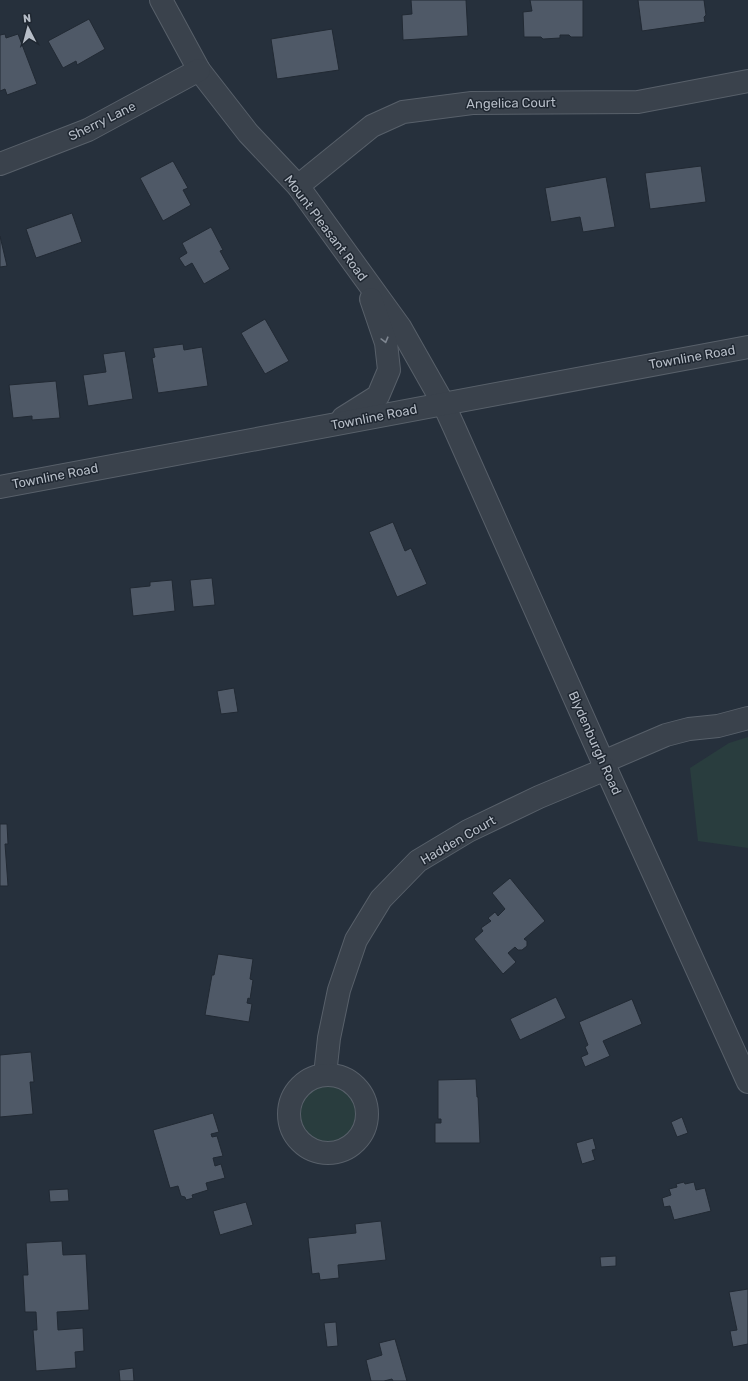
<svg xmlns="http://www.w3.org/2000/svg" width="748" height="1381" viewBox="0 0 748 1381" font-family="Rubik,sans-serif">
  <rect width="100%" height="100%" fill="#26303c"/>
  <g fill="#293d3e">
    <polygon points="748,737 748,848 698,841 690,768 729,743"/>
    <circle cx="328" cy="1113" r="33"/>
  </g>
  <g fill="#4f5967" stroke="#212933">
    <polygon points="411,0 466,0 468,36 403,40 402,15 412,14"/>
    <polygon points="530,0 583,0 583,37 571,37 569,35 560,35 560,38 543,39 541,37 524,37 523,12 532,11"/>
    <polygon points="638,0 704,0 706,15 704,17 705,22 642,31"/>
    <polygon points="89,19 105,49 77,65 76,61 63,68 48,41"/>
    <polygon points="332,29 339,70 277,79 271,39"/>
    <polygon points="5,34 6,38 18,34 37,84 7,95 5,89 0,91 0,35"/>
    <polygon points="173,161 188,188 183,190 191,205 163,221 140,178"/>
    <polygon points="701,166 706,202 650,209 645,173"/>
    <polygon points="606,177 615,227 583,232 580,217 551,222 545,188"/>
    <polygon points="72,213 82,242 36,258 26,229"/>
    <polygon points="211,227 223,250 220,251 230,269 204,284 192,263 185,267 179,258 187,253 182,243"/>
    <polygon points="0,236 7,266 0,267"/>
    <polygon points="265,319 289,361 265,374 241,333"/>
    <polygon points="183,344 184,350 202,347 208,386 158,393 152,358 155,357 153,348"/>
    <polygon points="125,351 133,399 88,406 83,375 106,372 103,354"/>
    <polygon points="56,381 60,418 32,420 32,416 13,418 9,385"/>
    <polygon points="393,522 405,551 411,548 427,584 397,597 369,532"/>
    <polygon points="212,578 215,605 193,607 190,580"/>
    <polygon points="172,580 175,611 133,616 130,588 150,586 150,582"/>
    <polygon points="234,688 238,712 221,714 217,691"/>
    <polygon points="0,824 7,824 8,844 5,844 8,886 0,886"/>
    <polygon points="510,878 545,921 524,939 527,941 527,946 522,950 518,950 515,947 508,953 516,962 503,974 474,939 483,931 481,928 491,921 488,918 495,912 498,916 505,909 492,893"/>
    <polygon points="218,954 253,959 250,979 253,980 250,999 248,998 247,1003 252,1004 249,1022 205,1015 212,975 214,975"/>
    <polygon points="556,997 566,1018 520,1040 510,1019"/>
    <polygon points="632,999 642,1024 603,1041 610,1056 585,1067 581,1057 588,1054 585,1047 588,1045 579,1022"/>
    <polygon points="31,1052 34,1082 30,1082 33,1114 0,1117 0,1055"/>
    <polygon points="476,1079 477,1097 478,1097 480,1143 435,1143 435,1123 441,1123 441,1119 438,1119 438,1080"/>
    <polygon points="213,1113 219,1132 211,1134 212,1137 217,1136 223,1156 213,1158 215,1166 221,1164 225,1178 206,1183 208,1190 192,1195 193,1198 186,1200 185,1197 181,1196 178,1186 170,1188 153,1130"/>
    <polygon points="682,1117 688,1133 677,1137 671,1122"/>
    <polygon points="593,1138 596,1149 592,1150 595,1160 582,1164 576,1143"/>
    <polygon points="684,1182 685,1184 694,1182 696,1190 705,1188 711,1211 674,1220 670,1206 664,1207 662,1198 671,1195 669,1189 677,1187 676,1184"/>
    <polygon points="68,1189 69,1201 50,1202 49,1190"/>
    <polygon points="246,1202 253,1225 220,1235 213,1211"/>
    <polygon points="381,1221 386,1260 338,1265 339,1278 320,1280 319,1273 312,1274 308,1238 356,1233 355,1224"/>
    <polygon points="62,1241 63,1255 86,1254 89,1310 57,1312 58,1330 83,1328 84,1351 75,1352 76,1368 36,1371 33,1330 37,1330 36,1312 25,1312 23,1275 28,1275 26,1243"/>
    <polygon points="616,1256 616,1266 601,1267 600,1257"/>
    <polygon points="748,1289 748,1344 733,1347 730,1331 737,1330 729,1292"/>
    <polygon points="336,1322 338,1346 327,1347 324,1323"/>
    <polygon points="395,1339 407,1381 393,1381 392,1379 384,1381 371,1381 366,1360 382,1355 379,1343"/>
    <polygon points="133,1368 134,1381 120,1381 119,1370"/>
  </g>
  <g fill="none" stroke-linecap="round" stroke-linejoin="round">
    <defs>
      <g id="minor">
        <polyline points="161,0 199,70 248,133 298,186 400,327 443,403 454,427 603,762 748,1082"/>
        <polyline points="0,164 88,130 199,70"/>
        <polyline points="298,186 372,126 403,112 472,103 638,102 748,81"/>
        <polyline points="343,418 378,396 389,370 386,343 371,299"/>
        <polyline points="0,487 748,347"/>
        <polyline points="603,762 666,735 689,729 718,726 748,718"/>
        <polyline points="325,1075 329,1038 339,990 356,940 381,899 418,861 468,831 539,797 606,769"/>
        <circle cx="328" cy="1114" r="39"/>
      </g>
    </defs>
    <use href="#minor" stroke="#58606a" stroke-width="24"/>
    <use href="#minor" stroke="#3a424c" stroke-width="22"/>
  </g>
  <defs><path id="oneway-chevron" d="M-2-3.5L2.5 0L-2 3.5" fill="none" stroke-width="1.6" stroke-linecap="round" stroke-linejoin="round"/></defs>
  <use stroke="#7e8690" href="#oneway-chevron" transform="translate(385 340) rotate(75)"/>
  <g text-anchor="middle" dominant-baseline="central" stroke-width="3" stroke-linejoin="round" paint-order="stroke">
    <g font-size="13" fill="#b6bdc7" stroke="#1f2731">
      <text transform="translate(511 103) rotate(-1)">Angelica Court</text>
      <text transform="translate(102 121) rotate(-26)">Sherry Lane</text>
      <text transform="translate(326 228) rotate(53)">Mount Pleasant Road</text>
      <text transform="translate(692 357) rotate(-10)">Townline Road</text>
      <text transform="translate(374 417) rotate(-11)">Townline Road</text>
      <text transform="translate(55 476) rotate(-11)">Townline Road</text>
      <text transform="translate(595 743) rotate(66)">Blydenburgh Road</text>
      <text transform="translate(458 840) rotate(-30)">Hadden Court</text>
    </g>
  </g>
  <g transform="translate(28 28) rotate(354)" stroke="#1f2731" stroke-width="3" paint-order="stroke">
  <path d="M0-3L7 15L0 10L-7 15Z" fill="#b6bdc7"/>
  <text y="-6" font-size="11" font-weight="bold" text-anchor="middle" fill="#b6bdc7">N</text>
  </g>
</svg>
